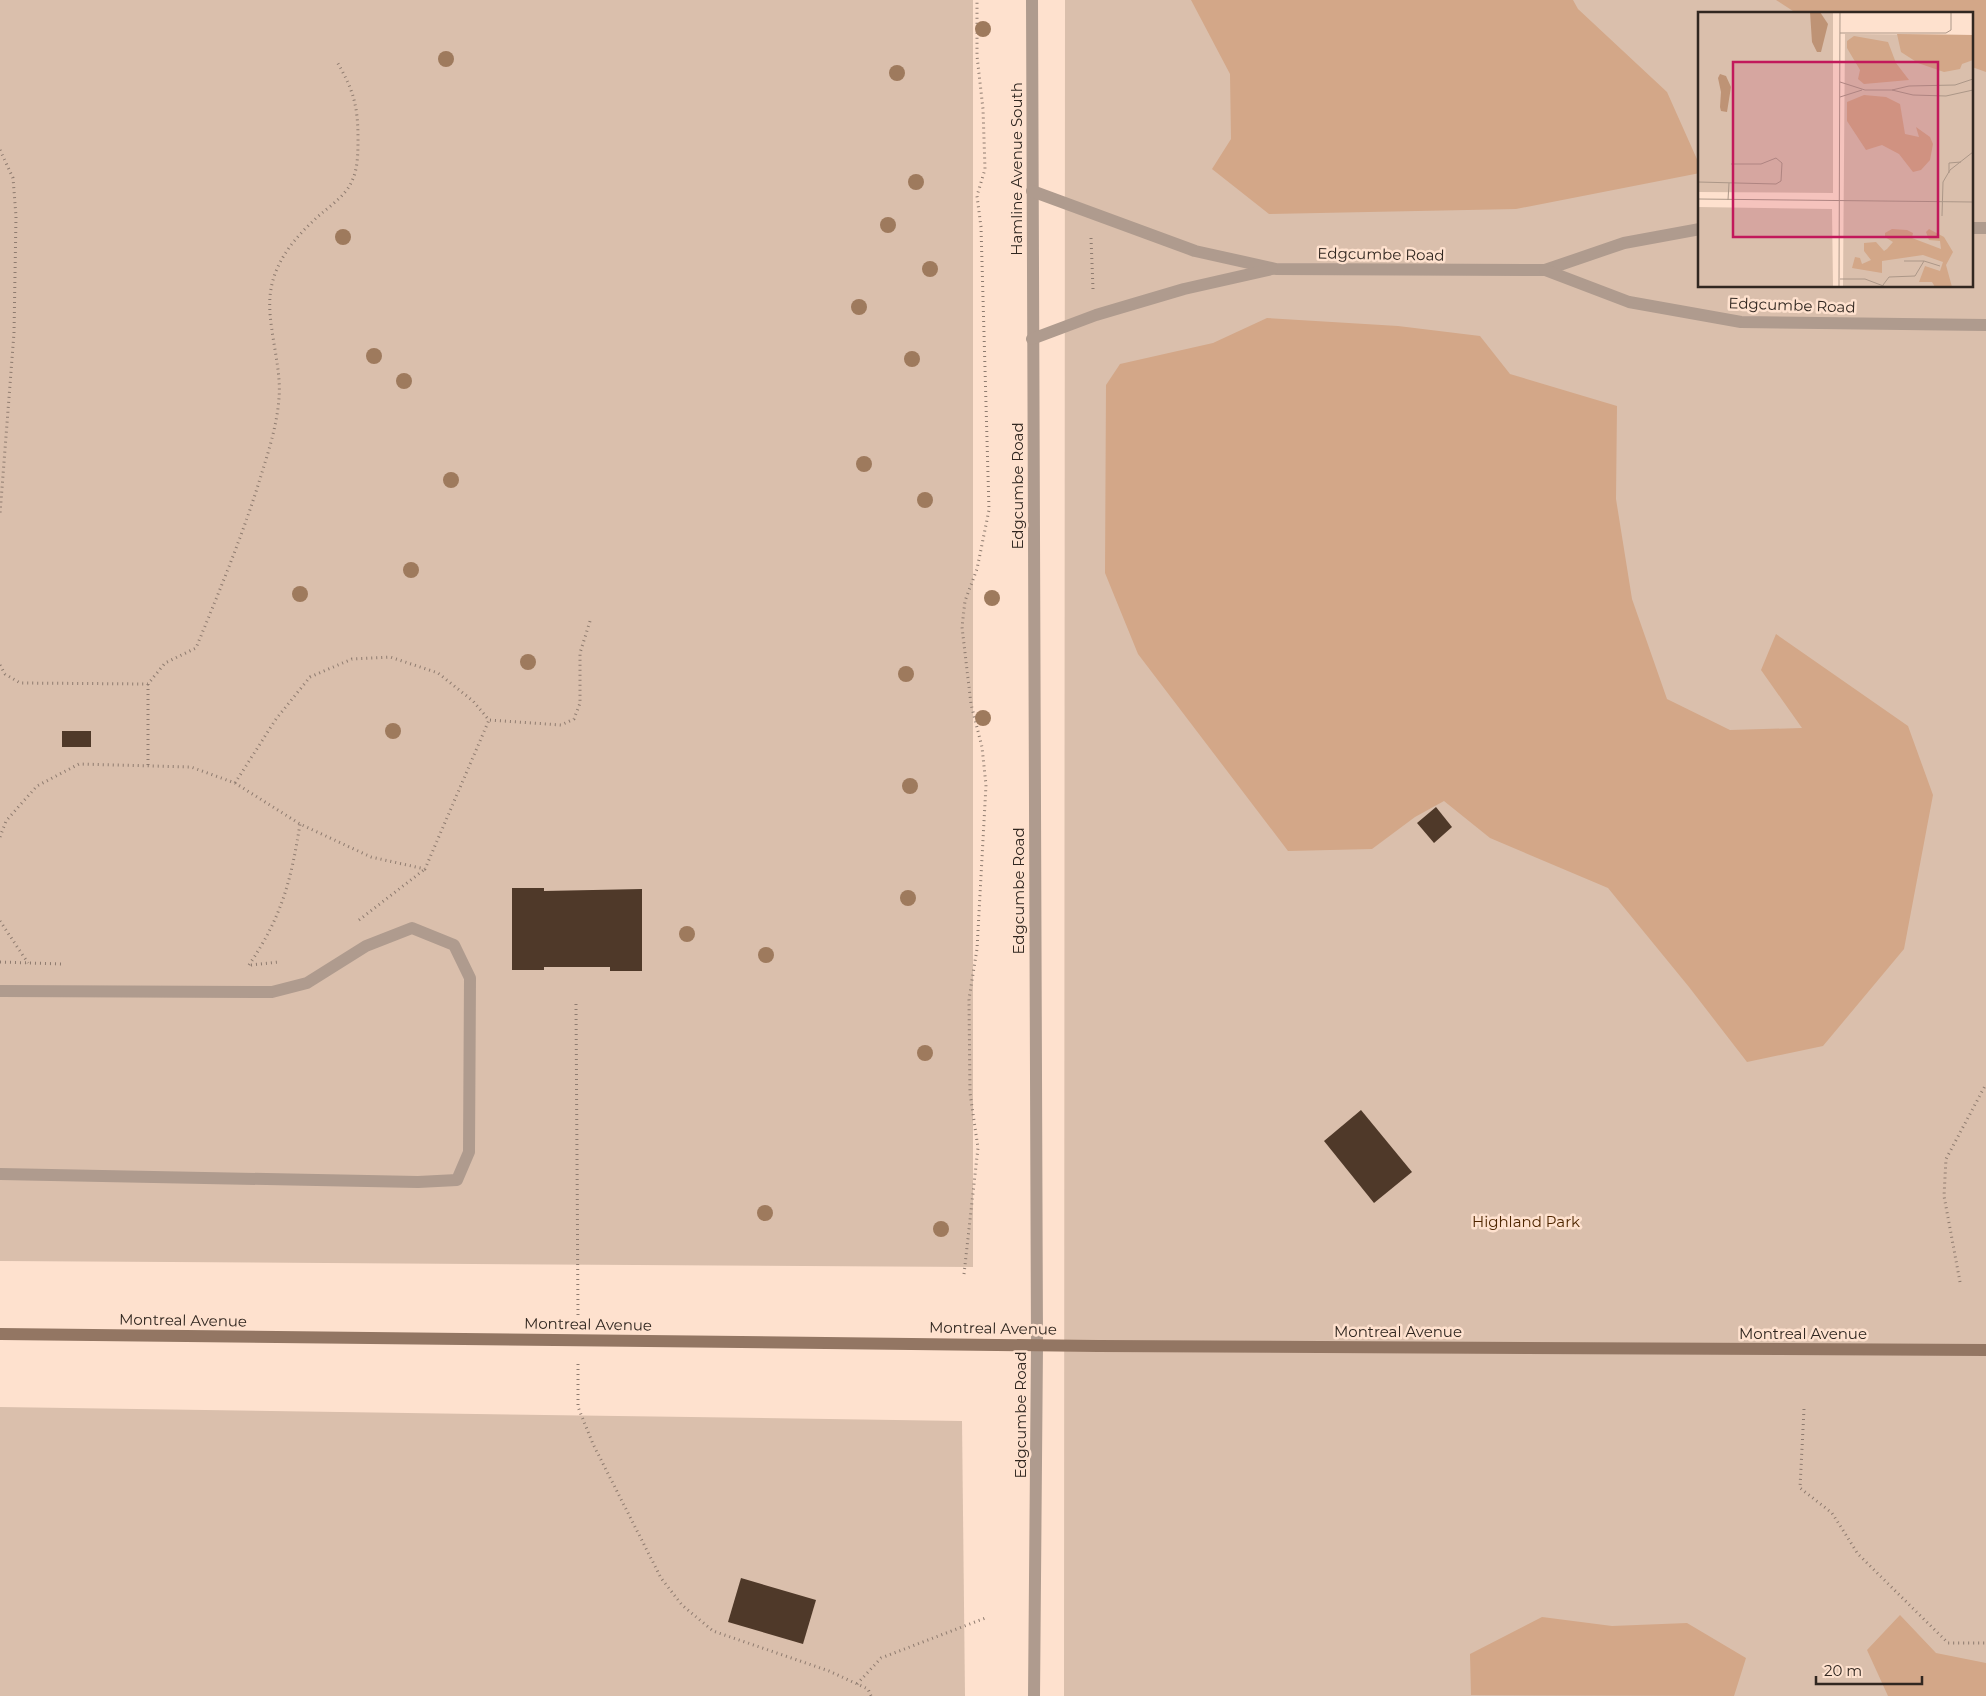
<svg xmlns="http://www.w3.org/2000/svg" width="1986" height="1696" viewBox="0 0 1986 1696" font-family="Montserrat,sans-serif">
  <rect width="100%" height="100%" fill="#fee1ce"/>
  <g fill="#dabfac" fill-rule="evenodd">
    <polygon points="0,0 973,0 973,1267 0,1261"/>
    <path d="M 1065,0 L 1986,0 L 1986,1696 L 1064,1696 ZM 1700,14 L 1972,14 L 1972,286 L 1700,286 Z"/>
    <polygon points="0,1407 962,1421 965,1696 0,1696"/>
  </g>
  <g fill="#d3a788">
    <polygon points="1191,0 1573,0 1578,9 1667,92 1700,166 1700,173 1516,209 1269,214 1212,169 1231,139 1230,74"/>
    <polygon points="1776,0 1986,0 1986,72 1972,67 1972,14 1802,14 1793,11"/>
    <polygon points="1267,318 1398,326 1480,336 1510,374 1617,406 1616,499 1632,599 1667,699 1730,730 1802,728 1761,670 1776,634 1908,726 1933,795 1904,949 1823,1046 1747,1062 1689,987 1608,888 1490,838 1444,801 1415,817 1372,849 1288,851 1138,654 1105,573 1106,385 1120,364 1213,343"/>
    <polygon points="1900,1615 1936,1653 1986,1663 1986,1696 1888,1696 1867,1650"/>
    <polygon points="1542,1617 1612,1626 1687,1623 1746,1658 1734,1696 1471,1695 1470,1654"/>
  </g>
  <g fill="#4f3929">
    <rect x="62" y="731" width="29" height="16"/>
    <polygon points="1436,807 1452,827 1434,843 1417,823"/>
    <polygon points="512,888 544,888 544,891 642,889 642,971 610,971 610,967 544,967 544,970 512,970"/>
    <polygon points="1361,1110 1412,1172 1374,1203 1324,1141"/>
    <polygon points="741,1578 816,1600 803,1644 728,1622"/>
  </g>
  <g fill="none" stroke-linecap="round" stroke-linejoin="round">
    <g stroke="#8e7b6f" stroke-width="3" stroke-dasharray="1 4" stroke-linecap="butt">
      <polyline points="0,150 13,178 16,216 14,333 0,514"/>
      <polyline points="1091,238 1093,289"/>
      <path d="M 0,665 L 5,674 L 20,683 L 148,684 L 165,663 L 196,648 C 219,592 242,537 260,479 C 268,453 277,426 279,398 C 282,364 265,321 271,289 C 276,258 299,233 322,213 C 332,205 346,194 351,183 C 358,170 358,153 358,138 C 358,105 353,89 336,60"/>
      <polyline points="148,684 148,765"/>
      <polyline points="235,783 276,719 310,677 352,659 390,657 438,673 473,701 489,720 561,725 574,719 580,703 580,653 591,618"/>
      <polyline points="0,837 6,821 37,786 79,764 191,767 235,783 300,824 371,857 425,869 489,720"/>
      <polyline points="359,920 425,869"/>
      <polyline points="0,921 28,963"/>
      <polyline points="0,962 62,964"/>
      <path d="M 249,965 C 282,916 291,881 300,824"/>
      <polyline points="251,965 279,962"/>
      <polyline points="576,1004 578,1315"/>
      <polyline points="964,1274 978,1148 970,1093 969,999 977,949 986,785 982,747 971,704 962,627 965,601 977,569 989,510 981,227 977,196 985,169 983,109 977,56 977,0"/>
      <polyline points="1960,1282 1944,1196 1946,1159 1986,1084"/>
      <polyline points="578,1364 578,1407 593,1444 661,1578 682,1605 713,1631 829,1671 868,1689 871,1696"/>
      <polyline points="1804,1409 1800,1488 1832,1513 1858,1554 1948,1643 1986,1643"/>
      <polyline points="857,1684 881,1658 988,1617"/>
    </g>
    <polyline stroke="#af9b8e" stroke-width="12" points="0,991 272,992 307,983 366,946 412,928 454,945 470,978 469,1152 457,1180 418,1182 0,1174"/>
    <g stroke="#af9b8e" stroke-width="12">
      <polyline points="1032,0 1037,1345 1034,1696"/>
      <polyline points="1032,191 1195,251 1276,269 1545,270 1624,243 1700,229"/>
      <polyline points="1972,228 1986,228"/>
      <polyline points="1545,270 1629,302 1741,322 1986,325"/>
      <polyline points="1032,339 1096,315 1184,289 1272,269"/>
    </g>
    <polyline stroke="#937663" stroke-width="12" points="0,1334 1098,1346 1986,1350"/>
  </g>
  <g fill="#9e7a5d">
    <circle cx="983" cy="29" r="8"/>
    <circle cx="446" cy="59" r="8"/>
    <circle cx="897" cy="73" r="8"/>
    <circle cx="916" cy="182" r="8"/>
    <circle cx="888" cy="225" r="8"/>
    <circle cx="343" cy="237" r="8"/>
    <circle cx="930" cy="269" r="8"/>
    <circle cx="859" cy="307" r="8"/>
    <circle cx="374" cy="356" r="8"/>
    <circle cx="912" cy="359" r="8"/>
    <circle cx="404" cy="381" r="8"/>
    <circle cx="864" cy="464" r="8"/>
    <circle cx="451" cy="480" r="8"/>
    <circle cx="925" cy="500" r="8"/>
    <circle cx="411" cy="570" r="8"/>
    <circle cx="300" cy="594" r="8"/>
    <circle cx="992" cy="598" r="8"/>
    <circle cx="528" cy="662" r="8"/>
    <circle cx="906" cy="674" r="8"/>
    <circle cx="983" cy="718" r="8"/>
    <circle cx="393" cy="731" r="8"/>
    <circle cx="910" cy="786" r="8"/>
    <circle cx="908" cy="898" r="8"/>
    <circle cx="687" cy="934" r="8"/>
    <circle cx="766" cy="955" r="8"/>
    <circle cx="925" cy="1053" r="8"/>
    <circle cx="765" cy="1213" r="8"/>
    <circle cx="941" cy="1229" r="8"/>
  </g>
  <g text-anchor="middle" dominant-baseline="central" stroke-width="5" stroke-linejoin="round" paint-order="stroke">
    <g font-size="15" fill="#312720" stroke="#fee1ce">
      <text transform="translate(1016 169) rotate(-90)">Hamline Avenue South</text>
      <text transform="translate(1381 254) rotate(1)">Edgcumbe Road</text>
      <text transform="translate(1792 305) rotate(2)">Edgcumbe Road</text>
      <text transform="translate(1017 486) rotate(-90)">Edgcumbe Road</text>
      <text transform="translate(1018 891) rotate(-90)">Edgcumbe Road</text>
      <text transform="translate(183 1320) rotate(1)">Montreal Avenue</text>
      <text transform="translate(588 1324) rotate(1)">Montreal Avenue</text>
      <text transform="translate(993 1328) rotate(1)">Montreal Avenue</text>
      <text x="1398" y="1331">Montreal Avenue</text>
      <text x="1803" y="1333">Montreal Avenue</text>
      <text transform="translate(1020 1415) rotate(-90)">Edgcumbe Road</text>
    </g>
    <g font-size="15" fill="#4f2600" stroke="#fee1ce">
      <text x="1526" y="1221">Highland Park</text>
    </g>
  </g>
  <g transform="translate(1698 12)">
    <rect width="275" height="275" fill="#fee1ce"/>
    <path d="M 0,0 L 135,0 L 135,181 L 0,180 ZM 147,22 L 275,23 L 275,275 L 145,275 ZM 0,195 L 134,197 L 135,275 L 0,275 Z" fill="#dabfac"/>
    <path d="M 199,22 L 275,23 L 275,48 L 264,52 L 262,57 L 246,60 L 220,51 L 203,40 ZM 156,24 L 190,30 L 198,51 L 211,68 L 166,72 L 160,67 L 162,58 L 149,36 L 149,29 ZM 166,83 L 188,85 L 202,92 L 207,122 L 221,125 L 218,115 L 232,125 L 235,132 L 232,148 L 223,158 L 215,160 L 201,142 L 184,133 L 168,138 L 149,109 L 149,90 ZM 194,217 L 209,218 L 215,221 L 214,226 L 243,237 L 242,229 L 231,228 L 228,220 L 231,217 L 246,225 L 255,240 L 248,253 L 254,275 L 237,275 L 234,270 L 221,270 L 227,254 L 242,259 L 245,250 L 225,243 L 184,249 L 184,261 L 154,256 L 157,245 L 162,246 L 164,252 L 173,248 L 166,239 L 166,231 L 178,230 L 186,239 L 189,237 L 195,230 L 187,225 L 187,221 Z" fill="#d3a788"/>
    <path d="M 112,0 L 122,0 L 130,12 L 123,40 L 119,40 L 114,30 ZM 22,62 L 28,64 L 33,75 L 29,100 L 23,99 L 22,95 L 23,80 L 20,66 Z" fill="#be9375"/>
    <path fill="none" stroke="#ac9788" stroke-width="1" d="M 142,21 L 248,21 L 253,18 L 253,0M 142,70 L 167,78 L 194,78 L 211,74 L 257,73 L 275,67M 194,78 L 215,83 L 248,84 L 275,78M 142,85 L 164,78M 251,161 L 251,151 L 263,150M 0,170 L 78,172 L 83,169 L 84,151 L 78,146 L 63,152 L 33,152M 0,187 L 275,190M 30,188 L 31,171M 35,188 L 35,171M 244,204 L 245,170 L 252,158 L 275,140M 206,249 L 226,249M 142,267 L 167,267 L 188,275M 185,273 L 191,265 L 217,264 L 226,249 L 242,254M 141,275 L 142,0"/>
    <path fill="#c2185b" fill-opacity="0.15" stroke="#c2185b" stroke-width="2.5" d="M 35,50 L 240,50 L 240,225 L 35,225 Z"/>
    <rect width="275" height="275" fill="none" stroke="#312720" stroke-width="2.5"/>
  </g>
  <path d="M1816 1676v8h106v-8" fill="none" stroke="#312720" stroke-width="2.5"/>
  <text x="1824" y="1676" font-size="15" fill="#312720" stroke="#fee1ce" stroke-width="4" paint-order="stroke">20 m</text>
</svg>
